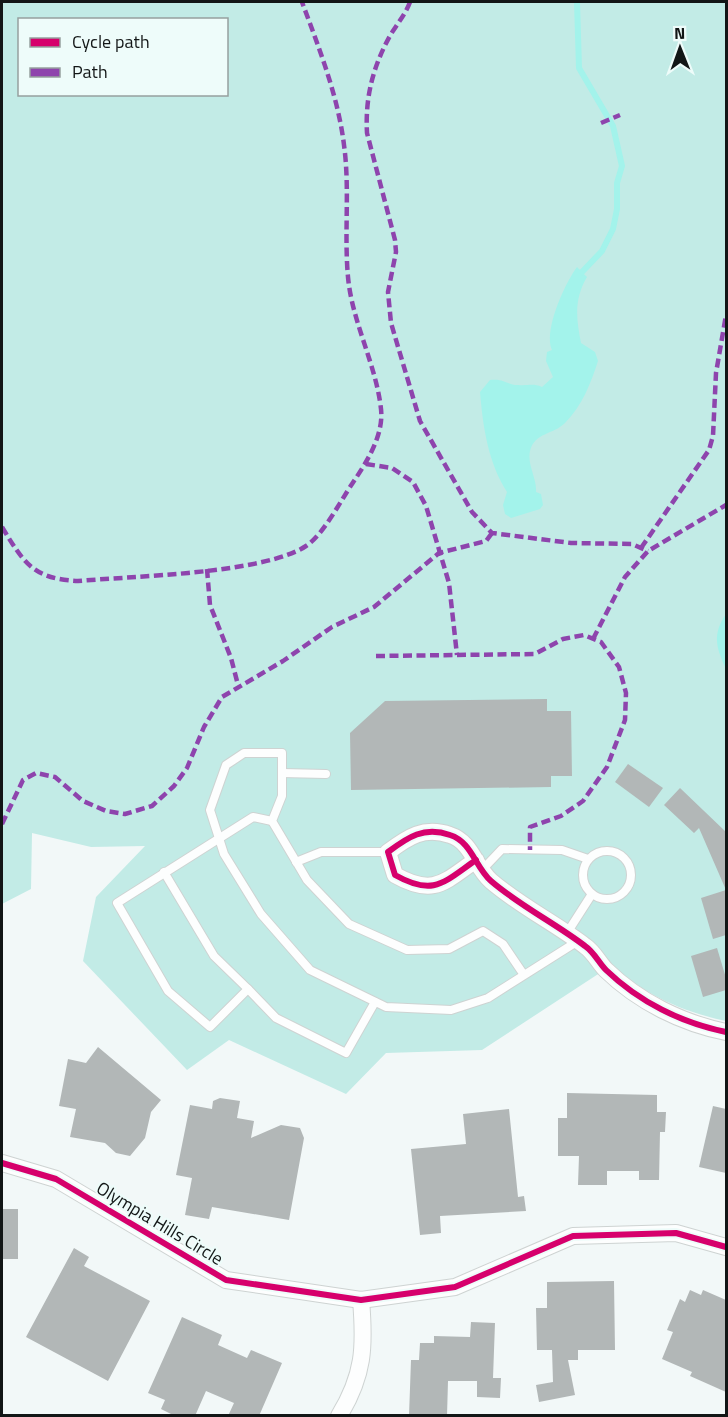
<svg xmlns="http://www.w3.org/2000/svg" width="728" height="1417" viewBox="0 0 728 1417" font-family="'Titillium Web',sans-serif">
  <rect width="100%" height="100%" fill="#f2f8f8"/>
  <path fill="#c2ebe6" fill-rule="evenodd" d="M 2,2 L 726,2 L 726,1021 C 683,1012 645,995 612,965 L 482,1050 L 386,1053 L 346,1094 L 229,1040 L 187,1070 L 83,961 L 96,897 L 145,846 L 91,847 L 32,833 L 31,889 L 2,904 ZM 20,20 L 226,20 L 226,94 L 20,94 Z"/>
  <g fill="#a3f3eb">
    <path d="M 577,267 L 587,277 C 574,299 576,318 581,343 L 595,352 L 598,361 C 591,383 582,406 565,423 C 553,435 535,432 530,451 C 527,465 537,478 536,492 L 541,494 L 543,505 L 540,509 L 511,518 L 505,514 L 503,505 L 507,492 C 488,462 483,427 480,392 L 490,380 C 504,378 507,385 518,385 C 528,386 533,383 542,387 L 553,377 L 546,361 L 547,352 L 552,350 C 543,331 565,283 577,267 Z"/>
    <path d="M 726,614 L 726,669 C 716,648 712,634 726,614 Z"/>
  </g>
  <g fill="none" stroke-linecap="round" stroke-linejoin="round">
    <polyline stroke="#a3f3eb" stroke-width="6" points="577,2 579,68 613,126 622,166 617,183 617,209 613,229 602,251 582,272"/>
  </g>
  <g fill="#b2b7b7">
    <polygon points="547,699 547,711 571,711 572,776 551,776 551,787 351,790 350,733 385,701"/>
    <polygon points="628,764 663,788 649,807 615,782"/>
    <polygon points="680,788 726,832 726,890 699,828 694,833 664,805"/>
    <polygon points="726,890 726,935 713,939 701,898"/>
    <polygon points="717,948 726,978 726,990 703,997 691,956"/>
    <polygon points="98,1047 161,1100 151,1112 145,1138 130,1156 116,1153 105,1143 70,1137 76,1109 59,1106 68,1059 86,1063"/>
    <polygon points="567,1093 657,1095 657,1112 666,1112 665,1132 660,1132 659,1180 639,1180 639,1171 607,1171 607,1185 578,1185 579,1156 558,1156 558,1118 567,1118"/>
    <polygon points="220,1098 240,1101 237,1118 254,1121 251,1138 281,1125 300,1128 304,1138 289,1220 212,1207 209,1219 185,1215 192,1178 176,1175 190,1105 212,1109 213,1101"/>
    <polygon points="713,1106 726,1109 726,1173 699,1167"/>
    <polygon points="509,1109 518,1197 524,1196 526,1211 440,1216 441,1233 420,1235 411,1149 466,1144 463,1114"/>
    <rect x="2" y="1209" width="16" height="50"/>
    <polygon points="74,1248 89,1257 84,1266 150,1301 108,1381 26,1337"/>
    <polygon points="614,1281 615,1350 578,1350 578,1360 568,1360 575,1395 539,1402 536,1385 553,1382 552,1350 537,1350 536,1308 547,1308 547,1282"/>
    <polygon points="690,1290 701,1295 703,1290 726,1300 726,1392 690,1376 692,1372 662,1359 673,1332 667,1330 680,1299 685,1302"/>
    <polygon points="182,1317 222,1335 218,1345 247,1358 251,1350 282,1363 259,1416 228,1416 234,1403 206,1391 195,1416 175,1416 161,1409 165,1400 148,1393"/>
    <polygon points="471,1322 495,1323 493,1378 501,1378 500,1398 477,1397 477,1381 448,1381 447,1416 409,1416 411,1360 419,1360 420,1343 434,1343 434,1336 470,1337"/>
  </g>
  <g fill="none" stroke-linecap="round" stroke-linejoin="round">
    <defs>
      <g id="lane">
        <polyline points="282,773 326,774"/>
        <polyline points="272,821 253,817 117,903 168,991 210,1027 248,989 276,1018 346,1053 375,1002"/>
        <circle cx="607" cy="875" r="24"/>
        <polyline points="296,862 321,852 388,852"/>
        <polyline points="482,870 502,849 562,850 588,859"/>
        <polyline points="164,872 214,956 248,989"/>
        <polyline points="567,933 592,894"/>
        <polyline points="524,975 503,944 483,931 449,949 407,950 349,924 307,880 272,821 282,796 282,753 244,753 226,765 210,810 224,854 261,914 310,970 386,1007 451,1010 488,998 578,941"/>
      </g>
      <g id="street">
        <path d="M 476,860 C 444,882 434,897 395,875 L 388,852 C 408,837 424,826 450,835 C 472,842 475,867 491,881 C 520,906 555,923 585,946 C 594,952 599,963 606,970 C 639,1002 682,1023 726,1032"/>
        <polyline points="2,1163 56,1179 226,1280 361,1300 455,1287 573,1236 676,1233 726,1247"/>
        <path d="M 339,1416 C 364,1375 365,1347 361,1300"/>
      </g>
    </defs>
    <use href="#lane" stroke="#ced3d2" stroke-width="10"/>
    <use href="#street" stroke="#ced3d2" stroke-width="18"/>
    <use href="#lane" stroke="#fdfefe" stroke-width="8"/>
    <use href="#street" stroke="#fdfefe" stroke-width="16"/>
    <g stroke="#8e44ad" stroke-width="4.5" stroke-dasharray="9 4.5" stroke-linecap="butt">
      <path d="M 410,2 C 406,13 398,23 391,34 C 373,66 365,97 367,133 L 395,240 L 396,252 L 388,292 L 391,323 L 420,421 L 472,512 L 492,533 L 571,543 L 632,544 L 648,551"/>
      <polyline points="601,123 620,115"/>
      <polyline points="366,464 392,468 413,482 426,506 449,583 457,655"/>
      <path d="M 2,527 C 24,563 33,579 78,581 C 133,576 263,574 306,546 C 323,535 340,502 352,484 C 366,463 384,436 381,409 C 376,364 352,322 348,277 C 344,233 350,189 344,145 C 338,96 319,48 302,2"/>
      <polyline points="641,548 709,450 713,436 716,373 726,315"/>
      <polyline points="207,569 210,605 231,658 238,685"/>
      <polyline points="593,639 625,577 648,551 726,505"/>
      <polyline points="376,656 535,654 563,639 584,635 601,642 619,667 626,693 625,720 607,767 583,801 561,816 530,827 530,850"/>
      <polyline points="2,824 23,780 36,773 55,777 83,801 106,811 125,814 152,806 174,786 187,768 204,727 222,697 283,661 332,627 374,607 439,553 486,541 492,533"/>
    </g>
    <defs>
      <g id="cycleway">
        <path d="M 476,860 C 444,882 434,897 395,875 L 388,852 C 408,837 424,826 450,835 C 472,842 475,867 491,881 C 520,906 555,923 585,946 C 594,952 599,963 606,970 C 639,1002 682,1023 726,1032"/>
        <polyline points="2,1163 56,1179 226,1280 361,1300 455,1287 573,1236 676,1233 726,1247"/>
      </g>
    </defs>
    <use href="#cycleway" stroke="#eefcfa" stroke-width="10"/>
    <use href="#cycleway" stroke="#d6006c" stroke-width="6"/>
  </g>
  <g text-anchor="middle" dominant-baseline="central" stroke-width="4.5" stroke-linejoin="round" paint-order="stroke">
    <g font-size="18" fill="#121616" stroke="#eefcfa">
      <text transform="translate(160 1223) rotate(31)">Olympia Hills Circle</text>
    </g>
  </g>
  <rect width="728" height="1417" fill="none" stroke="#121616" stroke-width="6"/>
  <rect x="18" y="18" width="210" height="78" fill="#eefcfa" stroke="#96a09f" stroke-width="1.5"/>
  <rect x="30" y="38" width="30" height="9" fill="#d6006c" stroke="#96a09f" stroke-width="1.5"/>
  <text x="72" y="48" font-size="18" fill="#121616">Cycle path</text>
  <rect x="30" y="68" width="30" height="9" fill="#8e44ad" stroke="#96a09f" stroke-width="1.5"/>
  <text x="72" y="78" font-size="18" fill="#121616">Path</text>
  <g transform="translate(680 48) rotate(359)" stroke="#eefcfa" stroke-width="4.5" paint-order="stroke">
  <path d="M0-4.5L10 22L0 15L-10 22Z" fill="#121616"/>
  <text y="-9" font-size="16" font-weight="bold" text-anchor="middle" fill="#121616">N</text>
  </g>
</svg>
